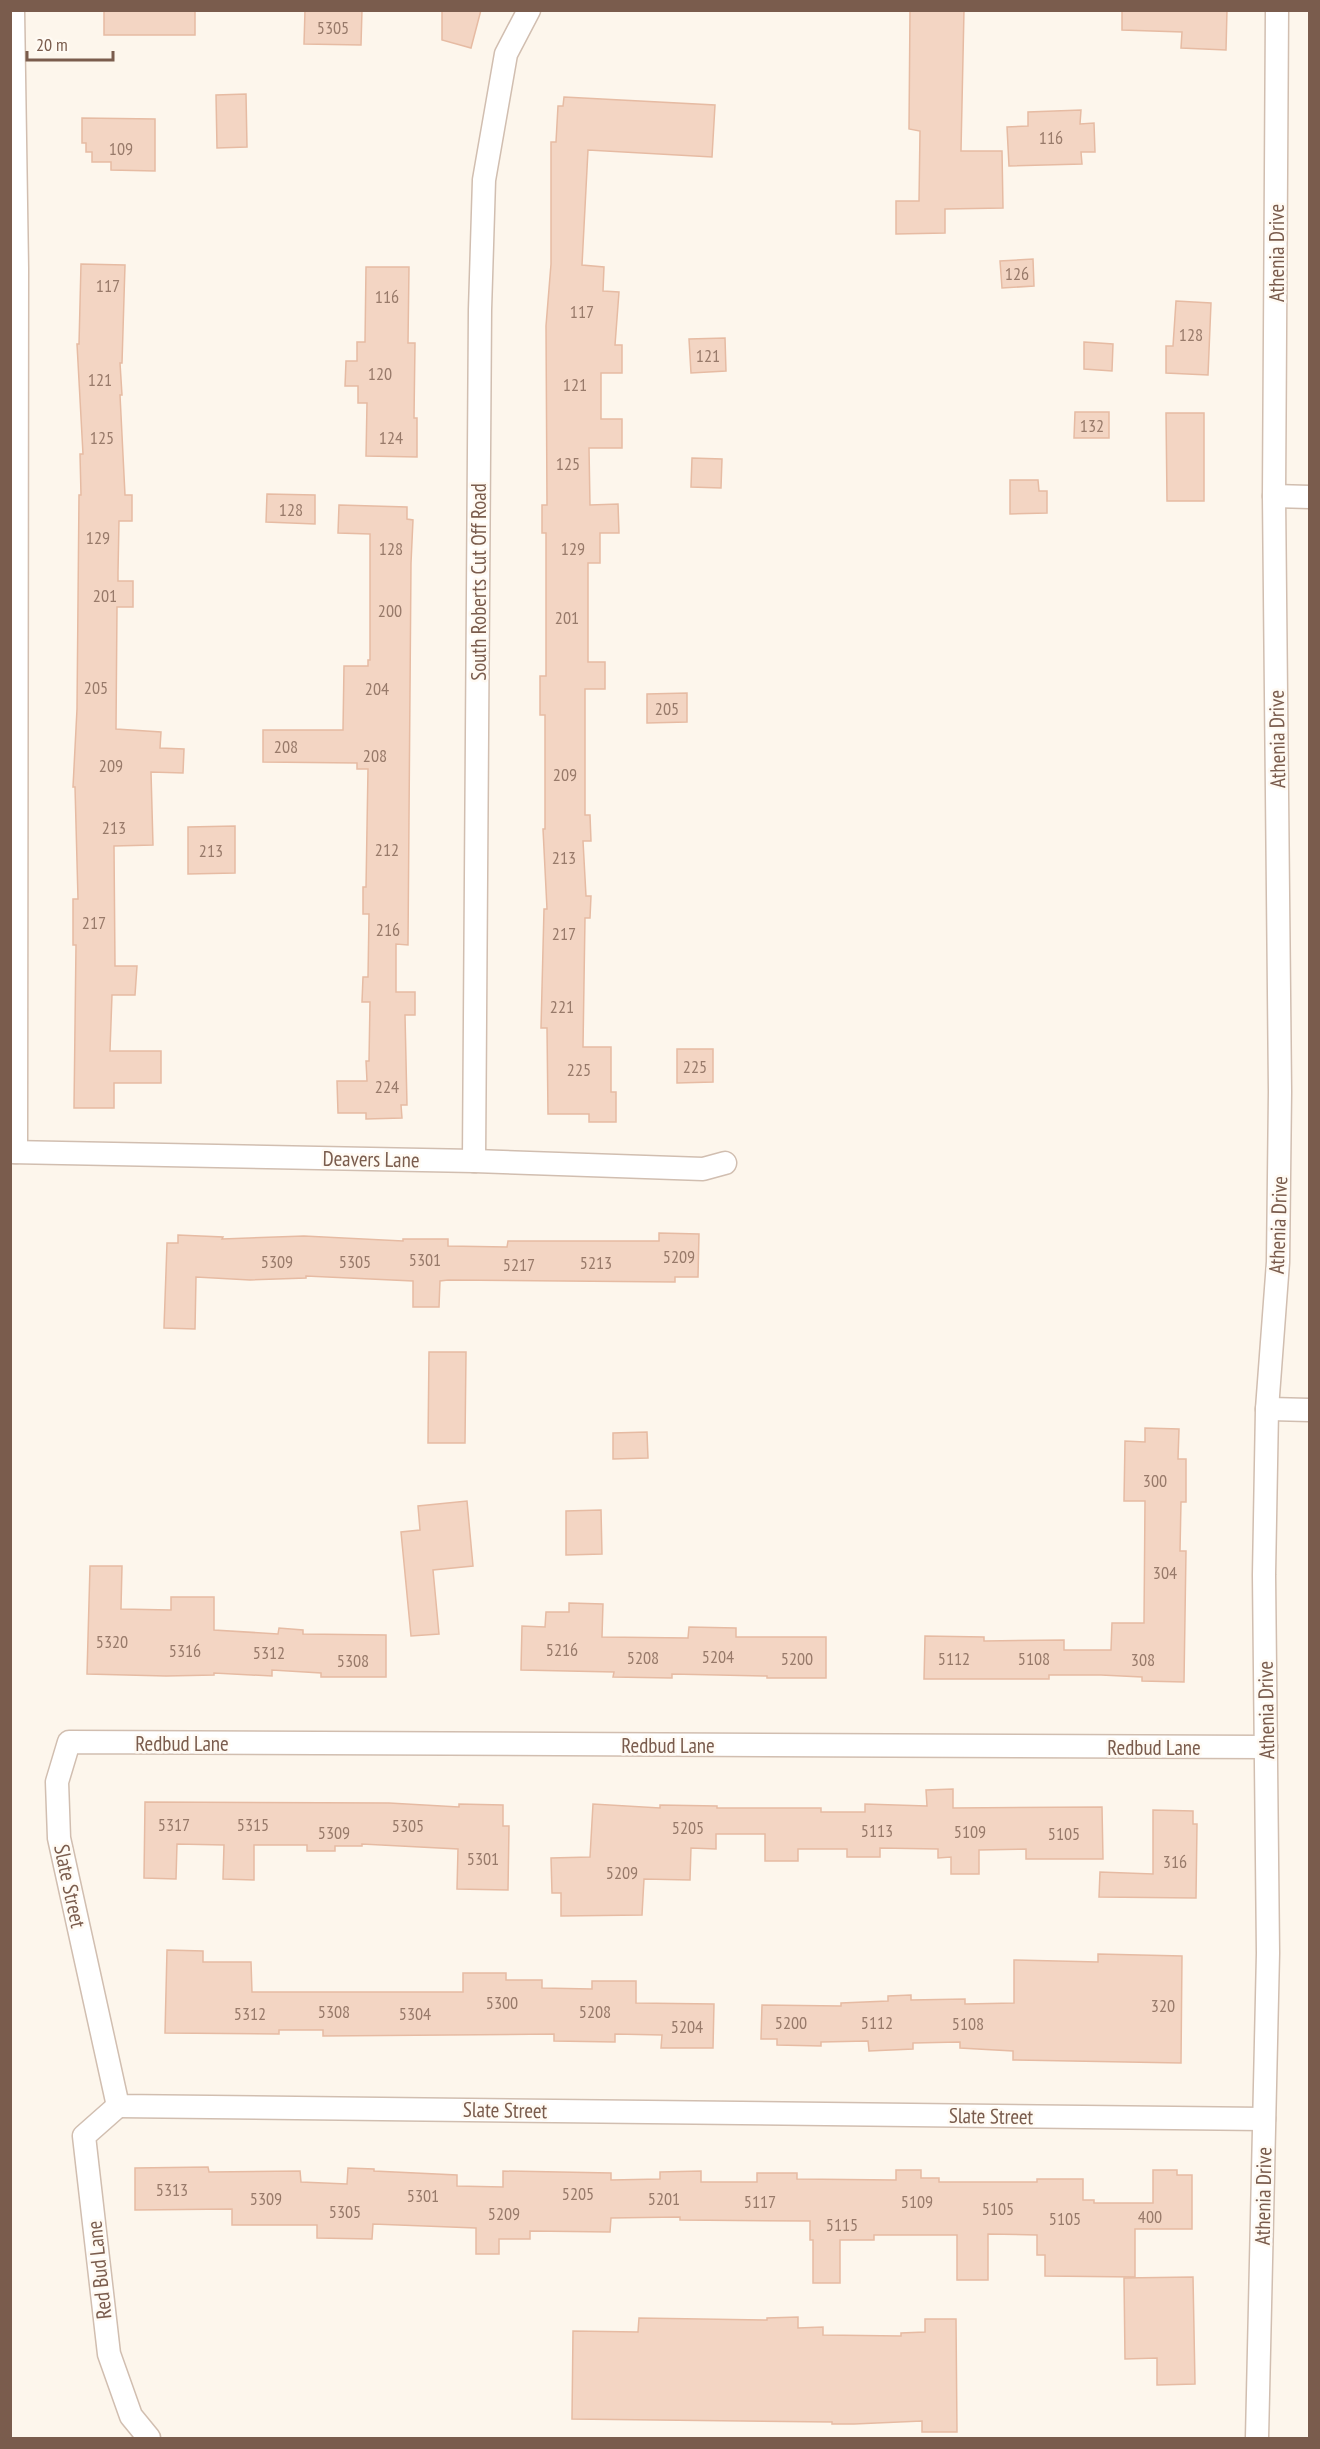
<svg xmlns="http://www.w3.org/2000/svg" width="1320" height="2449" viewBox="0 0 1320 2449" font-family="'PT Sans Narrow',sans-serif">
  <rect width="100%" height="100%" fill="#fdf6ec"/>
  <g fill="#f3d5c3" stroke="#e6bba3" stroke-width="1.5">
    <rect x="104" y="10" width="91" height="25"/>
    <polygon points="305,10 362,10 361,45 304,44"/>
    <polygon points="442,10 481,10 471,48 442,40"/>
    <polygon points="910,10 964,10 961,151 1002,151 1003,208 945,209 945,233 896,234 896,201 919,201 920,131 909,129"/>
    <polygon points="1122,10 1227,10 1226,50 1181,48 1182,32 1122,30"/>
    <polygon points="246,94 247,147 217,148 216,95"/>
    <polygon points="564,97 715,105 712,157 588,150 582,265 604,267 603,291 619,292 615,345 622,345 622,373 601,373 601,419 622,419 622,448 589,448 590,505 618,504 619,533 600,533 600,563 588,563 588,662 605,662 605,689 585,689 585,815 590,815 591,841 583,841 586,896 591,896 590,918 585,918 583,1047 611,1047 611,1092 616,1092 616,1122 589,1122 589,1114 548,1114 547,1028 541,1028 544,909 547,909 543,829 545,829 545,715 540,715 540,676 546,676 546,533 542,533 542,505 547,505 546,326 551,264 551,142 556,142 558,106 563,106"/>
    <polygon points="1081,110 1080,124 1094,123 1095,152 1081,152 1082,164 1009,166 1007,127 1028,126 1028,112"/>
    <polygon points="82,118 155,119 155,171 111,170 111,162 92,162 92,152 86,152 86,143 82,143"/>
    <polygon points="1033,259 1034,286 1002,288 1000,261"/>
    <polygon points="81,264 125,265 122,363 120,363 122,395 120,395 125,495 132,495 132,521 119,521 118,572 118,581 133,581 133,607 117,607 116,729 161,732 160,748 184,749 183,773 151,772 153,845 114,846 115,966 137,966 135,995 112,995 110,1051 161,1051 161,1083 114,1083 114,1108 74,1108 76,945 73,945 73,899 78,899 75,787 73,787 77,709 79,495 81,495 80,454 83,454 77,344 79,344"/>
    <polygon points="366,267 409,267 408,343 415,343 414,418 417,418 417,457 366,456 367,403 358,403 358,386 345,386 346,361 357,361 357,342 365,342"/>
    <polygon points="1176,301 1211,303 1208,375 1166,373 1166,346 1173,346"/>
    <polygon points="725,338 726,371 691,373 689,339"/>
    <polygon points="1084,342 1113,344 1112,371 1084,369"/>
    <polygon points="1075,412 1109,412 1109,438 1074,438"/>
    <polygon points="1166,413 1204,413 1204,501 1167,501"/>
    <polygon points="692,458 722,459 721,488 691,487"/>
    <polygon points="1010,480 1038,480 1039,491 1047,491 1047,513 1010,514"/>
    <polygon points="267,494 315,495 315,524 266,522"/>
    <polygon points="339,505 407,507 407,519 413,520 411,563 408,945 396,944 396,992 415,992 415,1015 405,1015 407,1105 401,1105 402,1118 366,1119 366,1113 338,1113 337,1081 367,1081 366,1061 369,1061 370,1002 362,1002 363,977 368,977 369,914 363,914 363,887 366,887 368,769 357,769 357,763 263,762 263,730 343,730 344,666 368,666 368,660 370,660 370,534 338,533"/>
    <polygon points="687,693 687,722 647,723 647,694"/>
    <polygon points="235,826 235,873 188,874 188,827"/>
    <polygon points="677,1049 713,1049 713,1082 677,1083"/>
    <polygon points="659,1233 699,1234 698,1277 675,1277 675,1282 448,1280 440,1281 439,1307 413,1307 413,1281 306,1276 306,1278 250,1280 196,1277 195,1329 164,1328 167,1243 178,1243 178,1235 223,1237 222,1239 304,1236 403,1241 403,1239 448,1239 448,1246 507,1247 508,1241 659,1241"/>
    <polygon points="429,1352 466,1352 465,1443 428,1443"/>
    <polygon points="1145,1428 1179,1429 1178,1459 1186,1459 1186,1502 1181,1502 1180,1551 1186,1551 1184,1682 1142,1681 1142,1677 1101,1675 1049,1675 1049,1679 924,1679 925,1636 984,1637 984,1641 1064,1640 1064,1650 1111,1650 1112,1623 1144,1623 1145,1501 1124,1501 1125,1441 1145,1442"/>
    <polygon points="647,1432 648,1458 613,1459 613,1433"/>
    <polygon points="467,1501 473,1566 433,1570 439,1634 411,1636 401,1532 420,1530 418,1506"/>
    <polygon points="601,1510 602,1554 566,1555 566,1511"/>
    <polygon points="90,1566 122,1566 121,1609 171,1610 171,1597 214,1597 214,1630 278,1634 279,1628 303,1630 303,1634 386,1635 386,1677 321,1677 321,1673 272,1670 272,1676 214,1673 214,1675 166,1676 87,1674"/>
    <polygon points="569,1603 603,1604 602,1637 688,1638 689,1627 736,1628 736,1637 826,1637 826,1678 767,1678 767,1676 672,1674 672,1678 613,1677 614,1672 521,1670 522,1626 545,1627 546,1612 569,1612"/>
    <polygon points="953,1789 953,1808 1102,1807 1103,1859 1026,1859 1026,1849 979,1850 979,1874 951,1874 951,1857 938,1858 938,1849 880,1848 880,1857 847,1857 847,1849 798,1849 798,1861 765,1861 765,1834 716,1834 716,1849 691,1848 690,1880 644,1879 642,1915 561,1916 561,1893 552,1893 551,1858 590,1857 593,1804 660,1808 660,1805 717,1806 717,1808 821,1808 821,1812 865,1812 865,1804 927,1806 926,1790"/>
    <polygon points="145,1802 389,1803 459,1807 459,1804 503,1805 503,1826 509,1826 508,1890 457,1889 458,1849 362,1844 362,1846 335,1846 335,1851 307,1851 307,1845 254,1845 254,1880 223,1879 224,1845 177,1844 176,1879 144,1878"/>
    <polygon points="1153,1810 1193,1811 1193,1824 1197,1824 1196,1898 1099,1897 1100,1872 1153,1874"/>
    <polygon points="167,1950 203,1951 203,1962 251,1962 252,1992 463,1992 463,1973 506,1973 506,1980 542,1980 542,1988 592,1989 592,1981 636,1981 636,2003 714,2004 713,2048 661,2048 662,2035 615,2034 615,2042 554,2041 554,2034 323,2036 323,2030 279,2030 279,2034 165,2033"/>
    <polygon points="1098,1954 1182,1956 1181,2063 1013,2060 1013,2051 960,2048 960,2042 913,2043 913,2049 869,2051 868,2041 821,2042 821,2046 777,2045 777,2039 761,2039 762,2005 841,2006 841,2003 888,2001 888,1996 911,1995 911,2000 965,1999 965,2004 1014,2003 1014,1960 1098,1962"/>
    <polygon points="208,2167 209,2172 300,2171 301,2182 347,2184 348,2168 374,2169 374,2171 457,2175 457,2186 503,2187 503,2171 611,2173 611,2180 660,2179 660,2172 701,2171 701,2182 757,2182 757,2173 797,2173 797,2179 896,2180 896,2170 921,2170 921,2178 939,2178 939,2182 1037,2182 1037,2179 1083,2179 1083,2200 1094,2200 1094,2203 1153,2203 1153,2170 1177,2170 1177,2175 1192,2175 1192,2229 1135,2229 1135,2277 1045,2276 1045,2255 1037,2255 1037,2235 988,2234 988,2280 957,2280 957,2235 874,2235 874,2240 840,2240 840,2283 813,2283 813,2240 810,2240 810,2221 680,2220 680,2217 611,2218 610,2232 530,2231 530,2239 499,2239 499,2254 476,2254 476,2228 373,2224 372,2239 317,2238 317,2225 232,2225 232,2209 135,2210 135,2168"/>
    <polygon points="1193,2277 1195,2384 1157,2385 1157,2358 1125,2359 1124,2278"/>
    <polygon points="798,2317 798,2328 823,2327 823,2335 901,2336 901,2333 925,2332 925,2319 956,2319 957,2432 922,2432 922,2421 854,2424 832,2424 832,2422 572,2419 573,2331 638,2332 639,2318 767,2320 767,2318"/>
  </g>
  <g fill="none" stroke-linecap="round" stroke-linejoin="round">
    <defs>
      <g id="minor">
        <polyline points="13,10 17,268 16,1152"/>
        <polyline points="1274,496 1310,497"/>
        <polyline points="10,1152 474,1161 703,1169 725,1163"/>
        <polyline points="474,1161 480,310 484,180 506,54 529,10"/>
        <polyline points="1267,1409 1310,1410"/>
        <polyline points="118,2106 84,2136 109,2354 131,2416 149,2438"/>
        <polyline points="1264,2119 118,2106 59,1838 57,1782 69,1742 1266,1747"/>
        <polyline points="1257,2438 1268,1953 1264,1575 1267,1409 1278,1262 1280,1092 1274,496 1277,10"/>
      </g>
    </defs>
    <use href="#minor" stroke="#d1beb0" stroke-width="25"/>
    <use href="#minor" stroke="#fff" stroke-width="22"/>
  </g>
  <g text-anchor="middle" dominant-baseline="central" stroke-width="5" stroke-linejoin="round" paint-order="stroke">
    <g font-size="18" fill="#987a6a">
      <text x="333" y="27">5305</text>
      <text x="1051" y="137">116</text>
      <text x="121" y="148">109</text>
      <text x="1017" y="273">126</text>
      <text x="108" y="285">117</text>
      <text x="387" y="296">116</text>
      <text x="582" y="311">117</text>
      <text x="1191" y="334">128</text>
      <text x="708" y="355">121</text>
      <text x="380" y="373">120</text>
      <text x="100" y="379">121</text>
      <text x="575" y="384">121</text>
      <text x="1092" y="425">132</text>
      <text x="102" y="437">125</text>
      <text x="391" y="437">124</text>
      <text x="568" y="463">125</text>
      <text x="291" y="509">128</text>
      <text x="98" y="537">129</text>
      <text x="391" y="548">128</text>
      <text x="573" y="548">129</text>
      <text x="105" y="595">201</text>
      <text x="390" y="610">200</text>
      <text x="567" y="617">201</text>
      <text x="96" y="687">205</text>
      <text x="377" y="688">204</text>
      <text x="667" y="708">205</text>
      <text x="286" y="746">208</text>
      <text x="375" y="755">208</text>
      <text x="111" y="765">209</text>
      <text x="565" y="774">209</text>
      <text x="114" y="827">213</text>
      <text x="387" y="849">212</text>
      <text x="211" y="850">213</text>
      <text x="564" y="857">213</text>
      <text x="94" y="922">217</text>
      <text x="388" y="929">216</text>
      <text x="564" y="933">217</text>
      <text x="562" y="1006">221</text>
      <text x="695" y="1066">225</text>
      <text x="579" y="1069">225</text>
      <text x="387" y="1086">224</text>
      <text x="679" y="1256">5209</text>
      <text x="425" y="1259">5301</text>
      <text x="277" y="1261">5309</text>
      <text x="355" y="1261">5305</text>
      <text x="596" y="1262">5213</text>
      <text x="519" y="1264">5217</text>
      <text x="1155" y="1480">300</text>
      <text x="1165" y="1572">304</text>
      <text x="112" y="1641">5320</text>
      <text x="562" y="1649">5216</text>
      <text x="185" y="1650">5316</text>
      <text x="269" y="1652">5312</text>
      <text x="718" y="1656">5204</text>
      <text x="643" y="1657">5208</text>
      <text x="797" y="1658">5200</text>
      <text x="954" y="1658">5112</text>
      <text x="1034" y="1658">5108</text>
      <text x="1143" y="1659">308</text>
      <text x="353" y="1660">5308</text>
      <text x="174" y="1824">5317</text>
      <text x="253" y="1824">5315</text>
      <text x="408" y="1825">5305</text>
      <text x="688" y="1827">5205</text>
      <text x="877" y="1830">5113</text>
      <text x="970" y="1831">5109</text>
      <text x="334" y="1832">5309</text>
      <text x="1064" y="1833">5105</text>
      <text x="483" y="1858">5301</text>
      <text x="1175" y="1861">316</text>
      <text x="622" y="1872">5209</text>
      <text x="502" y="2002">5300</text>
      <text x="1163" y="2005">320</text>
      <text x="334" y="2011">5308</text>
      <text x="595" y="2011">5208</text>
      <text x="250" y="2013">5312</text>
      <text x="415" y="2013">5304</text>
      <text x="791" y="2022">5200</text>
      <text x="877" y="2022">5112</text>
      <text x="968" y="2023">5108</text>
      <text x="687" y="2026">5204</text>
      <text x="172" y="2189">5313</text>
      <text x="578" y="2193">5205</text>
      <text x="423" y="2195">5301</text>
      <text x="266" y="2198">5309</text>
      <text x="664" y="2198">5201</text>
      <text x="760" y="2201">5117</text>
      <text x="917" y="2201">5109</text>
      <text x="998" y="2208">5105</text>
      <text x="345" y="2211">5305</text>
      <text x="504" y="2213">5209</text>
      <text x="1150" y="2216">400</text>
      <text x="1065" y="2218">5105</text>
      <text x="842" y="2224">5115</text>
    </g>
    <g font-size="21" fill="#7a5c4d" stroke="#fffaf3">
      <text transform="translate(1276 253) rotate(-90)">Athenia Drive</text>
      <text transform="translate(478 582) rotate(-90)">South Roberts Cut Off Road</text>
      <text transform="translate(1277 739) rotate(-91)">Athenia Drive</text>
      <text transform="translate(371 1159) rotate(1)">Deavers Lane</text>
      <text transform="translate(1278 1225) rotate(-88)">Athenia Drive</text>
      <text transform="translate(1266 1710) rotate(-91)">Athenia Drive</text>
      <text x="182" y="1743">Redbud Lane</text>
      <text x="668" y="1745">Redbud Lane</text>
      <text x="1154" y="1747">Redbud Lane</text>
      <text transform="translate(70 1886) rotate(78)">Slate Street</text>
      <text transform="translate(505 2110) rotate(1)">Slate Street</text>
      <text transform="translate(991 2116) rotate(1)">Slate Street</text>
      <text transform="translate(1263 2196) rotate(-89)">Athenia Drive</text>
      <text transform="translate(99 2270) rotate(-96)">Red Bud Lane</text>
    </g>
  </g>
  <rect width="1320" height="2449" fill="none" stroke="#7a5c4d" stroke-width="24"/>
  <path d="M27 51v9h86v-9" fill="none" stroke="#7a5c4d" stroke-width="3"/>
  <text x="36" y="51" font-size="18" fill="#7a5c4d" stroke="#fffaf3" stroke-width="4.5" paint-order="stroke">20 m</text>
</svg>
